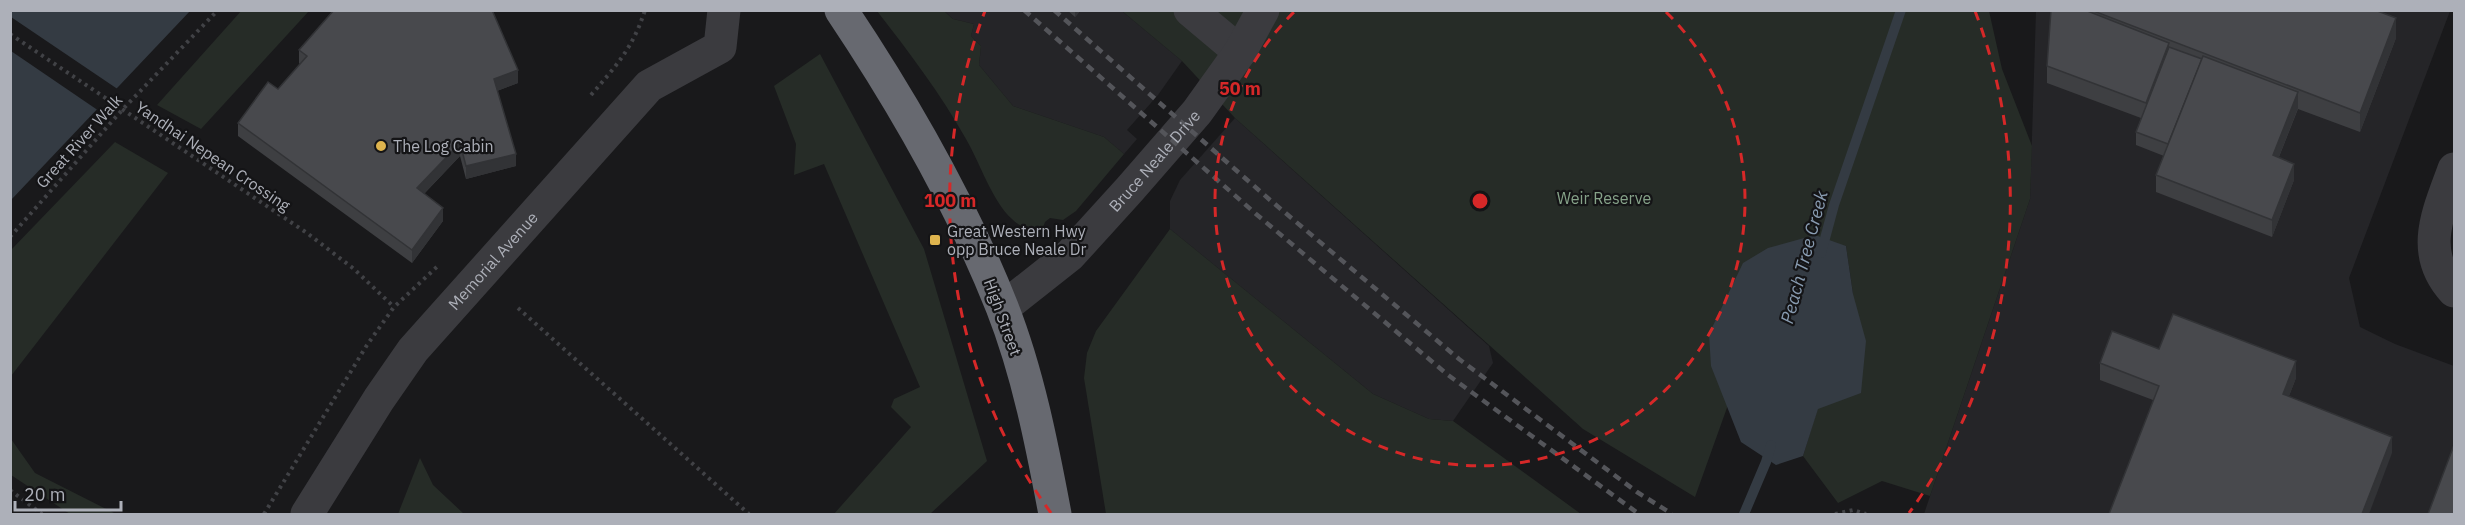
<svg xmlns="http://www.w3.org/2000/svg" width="2465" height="525" viewBox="0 0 2465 525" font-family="'IBM Plex Sans',sans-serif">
  <rect width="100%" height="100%" fill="#19191b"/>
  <g fill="#252528">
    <polygon points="944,11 1122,11 1182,61 1158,95 1127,130 1137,139 1124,154 1104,137 1013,106 979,65 981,46 971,36 974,24 953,19"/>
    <polygon points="2036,11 2450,11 2349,278 2360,327 2395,344 2454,366 2454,514 1924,514 2030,199"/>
    <polygon points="1235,118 1489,346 1493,363 1453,421 1429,419 1373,394 1170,229 1170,201 1180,180"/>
  </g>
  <g fill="#262c27">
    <polygon points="242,10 309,11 201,129 157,105"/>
    <path d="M 877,11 L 944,11 L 953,19 L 974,24 L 971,36 L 981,46 L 979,65 L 1013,106 L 1104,137 L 1124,154 L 1076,211 L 1063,220 L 1050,218 L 1045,222 L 1041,233 C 1030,230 1020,227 1012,219 C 992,201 980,163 966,139 C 940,93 909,52 877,11 Z"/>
    <polygon points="1122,11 1989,11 2002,69 2032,146 2030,199 1930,496 1882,481 1838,503 1803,456 1853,294 1846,246 1786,243 1695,497 1583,429 1235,118 1182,61"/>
    <polygon points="820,54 924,249 987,461 930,514 834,514 911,427 891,407 894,399 920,387 824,164 794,175 796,144 774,86"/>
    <polygon points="115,142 168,173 11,376 11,250"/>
    <polygon points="1170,229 1373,394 1429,419 1453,421 1581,514 1106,514 1084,378 1087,353 1096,331"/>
    <polygon points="11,439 35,473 116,514 70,514 11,475"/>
    <polygon points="420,458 433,485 464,514 398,514"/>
  </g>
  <g fill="#343b43">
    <polygon points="11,11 190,11 11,200"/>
    <polygon points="1815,235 1846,246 1853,294 1866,341 1861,393 1818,409 1803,456 1776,465 1741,442 1711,366 1709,334 1743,263 1768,248"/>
  </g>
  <polygon fill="#19191b" points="11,17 119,90 99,111 11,51"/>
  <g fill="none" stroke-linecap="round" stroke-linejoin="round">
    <g stroke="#343b43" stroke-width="10">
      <polyline points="1821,253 1834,205 1901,10"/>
      <polyline points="1744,514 1766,462 1771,445"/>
    </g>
    <g stroke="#414246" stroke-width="4" stroke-dasharray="3 4.5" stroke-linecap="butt">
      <path d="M 591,95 C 616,66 633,48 645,10"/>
      <polyline points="10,237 123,109 218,10"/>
      <polyline points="518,308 749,514"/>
      <polyline points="10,490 42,514"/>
      <polyline points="264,514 367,345 394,307 440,264"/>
      <polyline points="1835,514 1853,510 1866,514"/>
    </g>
    <g stroke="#3b3b3f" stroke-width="33">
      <polyline points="1190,10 1240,52"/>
      <path d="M 2454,169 C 2439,211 2418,252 2454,291"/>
      <path id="s1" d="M 1003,308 L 1070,255 L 1130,189 L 1197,112 L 1240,52 L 1263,10"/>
      <path id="s2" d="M 307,514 L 379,399 L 413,350 L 649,86 L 720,47 L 724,10"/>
    </g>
    <path stroke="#676970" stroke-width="33" d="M 841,10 C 904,104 960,201 1002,307 C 1028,373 1042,445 1055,514"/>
    <g stroke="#54555a" stroke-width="4.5" stroke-dasharray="8 6" stroke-linecap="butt">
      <polyline points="1024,10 1256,214 1448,375 1639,514"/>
      <polyline points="1054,10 1270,200 1459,359 1637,492 1672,514"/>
    </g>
    <polyline stroke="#414246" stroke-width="4" stroke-dasharray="3 4.5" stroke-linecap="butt" points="10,34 307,233 354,269 394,307"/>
  </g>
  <g fill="#3e3f42">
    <polygon points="1067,10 1081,10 1075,17"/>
    <polygon points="2051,10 2375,10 2396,38 2360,132 2298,109 2279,157 2294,180 2272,237 2156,192 2156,175 2164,156 2136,145 2136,132 2141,118 2047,83 2047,66"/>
    <polygon points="299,50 518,83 497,91 516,166 466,179 460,156 424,194 443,221 412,263 238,136 238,123 278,89 300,64 299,63"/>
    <polygon points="2159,349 2296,378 2289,396 2392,453 2153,400 2100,380 2100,363"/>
  </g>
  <g fill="#323336">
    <polygon points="1075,10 1081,10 1075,17"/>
    <polygon points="2396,18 2396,38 2360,132 2360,113"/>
    <polygon points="2169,43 2169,59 2146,119 2146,103"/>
    <polygon points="518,70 518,83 494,92 494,79"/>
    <polygon points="2298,92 2298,108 2273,172 2273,155"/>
    <polygon points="460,143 460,156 417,201 417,188"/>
    <polygon points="516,154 516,166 466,179 466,166"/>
    <polygon points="2294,164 2294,180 2272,237 2272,220"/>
    <polygon points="443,208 443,221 412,263 412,250"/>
    <polygon points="2296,361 2296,378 2283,411 2283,394"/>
    <polygon points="2392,437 2392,453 2369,514 2362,514"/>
  </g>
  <g fill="#48494d" stroke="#323336" stroke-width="1.5">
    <polygon points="334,10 492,10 518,70 494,79 516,154 466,166 460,143 417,188 443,208 412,250 238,123 268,82 278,89 307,56 299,50"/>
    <polygon points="2051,10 2085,10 2169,43 2146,103 2047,66"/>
    <polygon points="2091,10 2375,10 2396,18 2360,113"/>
    <polygon points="2169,47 2202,59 2168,144 2136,132"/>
    <polygon points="2203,56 2298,92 2273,155 2294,164 2272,220 2156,175"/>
    <polygon points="2173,314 2296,361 2283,394 2392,437 2362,514 2109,514 2159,386 2100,363 2112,331 2159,349"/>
    <polygon points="2454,445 2454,514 2428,514"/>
  </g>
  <g fill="none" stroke="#d62828" stroke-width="3" stroke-dasharray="10 8">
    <path d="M1666 12A265 265 0 1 1 1294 12"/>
    <path d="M1051 513A530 530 0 0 1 985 11M1975 11A530 530 0 0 1 1909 513"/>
  </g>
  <g fill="#deb44e" stroke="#141416" stroke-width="2">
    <circle cx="381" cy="146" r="6"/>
    <rect x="929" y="234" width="12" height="12" rx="3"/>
  </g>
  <g text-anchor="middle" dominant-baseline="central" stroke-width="4.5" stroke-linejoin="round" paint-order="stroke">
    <g font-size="16" fill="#adb0b9" stroke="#141416">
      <text transform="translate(79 141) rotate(-48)">Great River Walk</text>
      <text transform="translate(213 156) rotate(34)">Yandhai Nepean Crossing</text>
      <text stroke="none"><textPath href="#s1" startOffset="212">Bruce Neale Drive</textPath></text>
      <text stroke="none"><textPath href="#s2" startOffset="315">Memorial Avenue</textPath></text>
      <text transform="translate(1003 317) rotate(70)">High Street</text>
    </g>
    <g font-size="16" fill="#adb0b9" stroke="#141416" text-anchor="start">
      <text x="393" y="146">The Log Cabin</text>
      <text x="947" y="231">Great Western Hwy<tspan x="947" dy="18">opp Bruce Neale Dr</tspan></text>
    </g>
    <g font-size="16" fill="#86a289" stroke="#141416">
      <text x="1604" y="198">Weir Reserve</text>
    </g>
    <g font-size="18" font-style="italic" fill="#889bb0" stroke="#141416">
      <text transform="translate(1804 257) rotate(-75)">Peach Tree Creek</text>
    </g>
  </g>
  <circle cx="1480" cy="201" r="9" fill="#d62828" stroke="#141416" stroke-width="3"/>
  <g font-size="18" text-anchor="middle" font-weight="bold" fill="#d62828" stroke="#141416" stroke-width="4.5" stroke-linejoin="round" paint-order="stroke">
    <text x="1240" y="95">50 m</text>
    <text x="950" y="207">100 m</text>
  </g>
  <rect width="2465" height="525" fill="none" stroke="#adb0b9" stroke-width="24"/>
  <path d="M15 501v9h106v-9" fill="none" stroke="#adb0b9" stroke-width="3"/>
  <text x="24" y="501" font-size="18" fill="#adb0b9" stroke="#141416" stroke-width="4.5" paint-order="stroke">20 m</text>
</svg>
